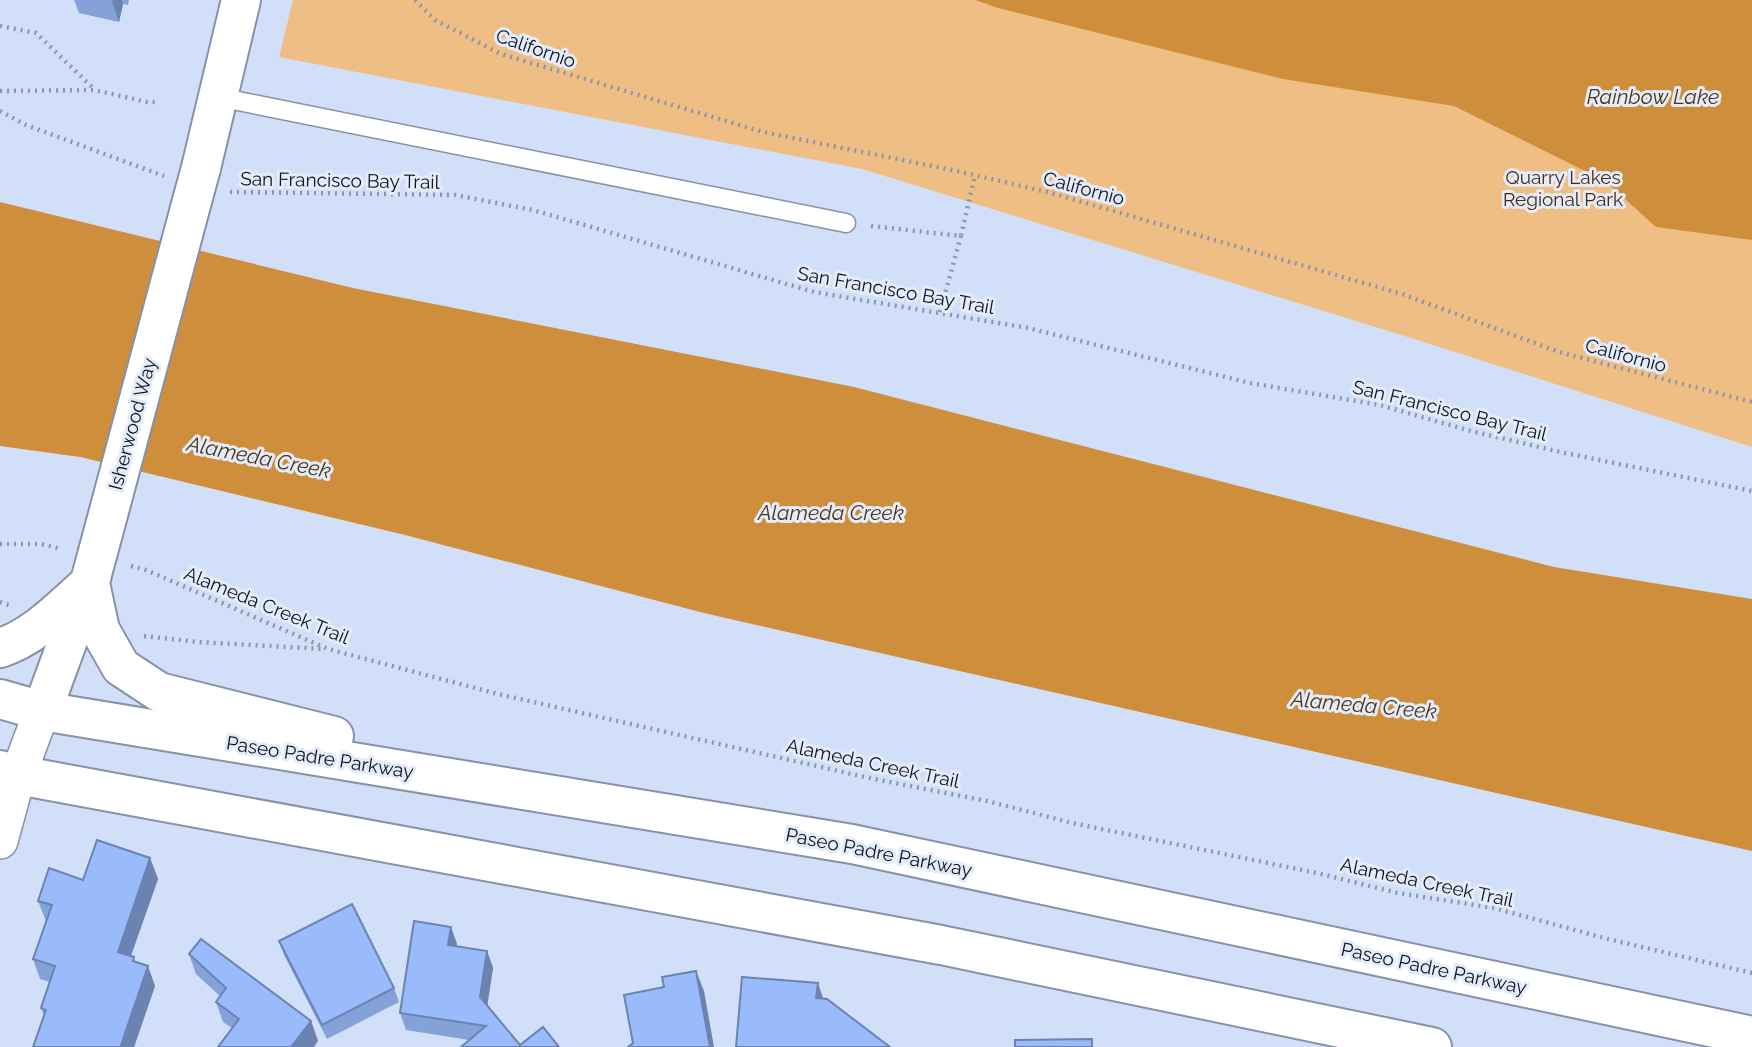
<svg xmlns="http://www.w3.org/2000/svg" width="1752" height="1047" viewBox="0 0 1752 1047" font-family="Raleway,sans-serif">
  <rect width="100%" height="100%" fill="#d2dff8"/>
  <polygon fill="#efbe84" points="293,0 1752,0 1752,447 1411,338 862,169 279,57"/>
  <g fill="#ce8e3b">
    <polygon points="975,0 1752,0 1752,240 1656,227 1605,181 1454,106 1283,79 998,8"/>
    <polygon points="0,202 353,288 854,387 1554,567 1752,599 1752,851 704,613 405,535 80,457 0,446"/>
  </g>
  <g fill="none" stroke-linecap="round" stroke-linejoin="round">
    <defs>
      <polyline id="service" points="218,97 846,223"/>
      <polyline id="minor" points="0,841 18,775 42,711"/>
      <g id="tertiary">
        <polyline points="201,168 241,0"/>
        <polyline points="98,552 192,201"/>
        <polyline points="42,711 92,575"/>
      </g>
      <g id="secondary">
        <path d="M 0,648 C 35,637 62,607 90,583 L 100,630 L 121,667 L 159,692 L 334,736"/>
        <polyline points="0,699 42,711 852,844 1752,1036"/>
        <polyline points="0,770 18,775 941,945 1432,1047"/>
      </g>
    </defs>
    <use href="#service" stroke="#8692a9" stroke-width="21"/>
    <use href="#minor" stroke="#8692a9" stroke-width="38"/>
    <use href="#tertiary" stroke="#8692a9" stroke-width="42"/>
    <use href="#secondary" stroke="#8692a9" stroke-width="42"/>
    <g stroke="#8c95a9" stroke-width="4.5" stroke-dasharray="2 5" stroke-linecap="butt">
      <polyline points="415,0 435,20 501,54 763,132 957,171 1051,193 1402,294 1559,352 1752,402"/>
      <polyline points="0,26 36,33 94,89"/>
      <polyline points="0,91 94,90 147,102 158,102"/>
      <polyline points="0,111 26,125 164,176"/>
      <polyline points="230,192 455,195 533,210 814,292 1028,328 1250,383 1380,405 1467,430 1565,453 1752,491"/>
      <polyline points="871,226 961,236 975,175"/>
      <polyline points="940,312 961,236"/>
      <polyline points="0,544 41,544 61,549"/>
      <polyline points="131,566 146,570 328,649 498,694 874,779 987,801 1072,823 1317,873 1398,893 1494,908 1608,939 1752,973"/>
      <polyline points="0,602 9,605"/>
      <polyline points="144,636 198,642 323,649"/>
    </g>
    <use href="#service" stroke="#fff" stroke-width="18"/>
    <use href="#minor" stroke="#fff" stroke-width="35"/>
    <use href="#tertiary" stroke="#fff" stroke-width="38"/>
    <use href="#secondary" stroke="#fff" stroke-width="38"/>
    <defs>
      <g id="tertiary-bridge">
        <polyline points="192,201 201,168"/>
        <polyline points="92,574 98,552"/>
      </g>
    </defs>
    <use href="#tertiary-bridge" stroke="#8692a9" stroke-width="42" stroke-linecap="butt"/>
    <use href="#tertiary-bridge" stroke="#fff" stroke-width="38"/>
  </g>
  <g fill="#84a1d8">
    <polygon points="74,0 129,0 128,5 123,4 119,22 79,13"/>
    <polygon points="150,858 158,879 131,956 155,986 134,1047 33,1047 44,1016 41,1008 50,982 40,979 33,959 46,921 38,901 83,880"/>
    <polygon points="279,941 394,988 399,1002 327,1039 284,955"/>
    <polygon points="457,944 456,946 487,951 493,968 487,1006 520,1045 559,1047 461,1047 469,1040 406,1030 400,1013"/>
    <polygon points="189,954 311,1021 318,1041 232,1028 223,1022 216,1002 220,996 196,974"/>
  </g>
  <g fill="#6b83b0">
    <polygon points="113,0 122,0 123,4 119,22 112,2"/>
    <polygon points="150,858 158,879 125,972 118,952"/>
    <polygon points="451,927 457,944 454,962 448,945"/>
    <polygon points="487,951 493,968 486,1014 480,997"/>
    <polygon points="148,966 155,986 134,1047 122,1047 121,1045"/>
    <polygon points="696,971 704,991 714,1047 710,1047"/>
    <polygon points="818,983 825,1004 816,998"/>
    <polygon points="311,1021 318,1041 314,1047 291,1047"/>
  </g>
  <g fill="#99bbfb" stroke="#6b83b0" stroke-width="2">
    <polygon points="97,840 150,858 118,952 134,957 133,961 148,966 121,1045 128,1047 33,1047 46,1010 41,1008 55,966 33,959 52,905 38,901 49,868 83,880"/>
    <polygon points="352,904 394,988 322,1025 279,941"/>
    <polygon points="414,921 451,927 448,945 487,951 480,997 520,1045 543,1027 559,1047 461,1047 486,1026 400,1013"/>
    <polygon points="201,939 311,1021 291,1047 218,1047 239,1019 216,1002 226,988 189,954"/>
    <polygon points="696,971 710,1047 628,1047 633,1043 624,995 664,987 662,977"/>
    <polygon points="742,977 818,983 816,998 827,999 890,1047 736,1047"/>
    <polygon points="1092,1039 1092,1047 1015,1047 1015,1040"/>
  </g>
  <g text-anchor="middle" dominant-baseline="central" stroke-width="6" stroke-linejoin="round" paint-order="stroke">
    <g font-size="19" fill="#10141d" stroke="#e4ecfb">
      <text transform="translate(536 48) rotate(19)">Californio</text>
      <text transform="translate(340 180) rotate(1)">San Francisco Bay Trail</text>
      <text transform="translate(1084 188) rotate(15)">Californio</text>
      <text transform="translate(896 290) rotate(10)">San Francisco Bay Trail</text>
      <text transform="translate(1626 355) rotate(15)">Californio</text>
      <text transform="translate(1450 410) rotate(14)">San Francisco Bay Trail</text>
      <text transform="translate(132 424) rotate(-75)">Isherwood Way</text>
      <text transform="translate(267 605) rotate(22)">Alameda Creek Trail</text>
      <text transform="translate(320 757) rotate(9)">Paseo Padre Parkway</text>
      <text transform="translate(873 763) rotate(12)">Alameda Creek Trail</text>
      <text transform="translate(879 852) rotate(11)">Paseo Padre Parkway</text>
      <text transform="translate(1427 882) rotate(12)">Alameda Creek Trail</text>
      <text transform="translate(1434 968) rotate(12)">Paseo Padre Parkway</text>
    </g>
    <g font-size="19" fill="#462c08" stroke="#e4ecfb">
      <text x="1563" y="177">Quarry Lakes<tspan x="1563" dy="22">Regional Park</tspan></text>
    </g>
    <g font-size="21" font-style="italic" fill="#4f3512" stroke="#e4ecfb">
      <text x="1653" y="96">Rainbow Lake</text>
      <text transform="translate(259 457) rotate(11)">Alameda Creek</text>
      <text x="831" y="512">Alameda Creek</text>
      <text transform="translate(1364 705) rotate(5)">Alameda Creek</text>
    </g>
  </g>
</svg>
